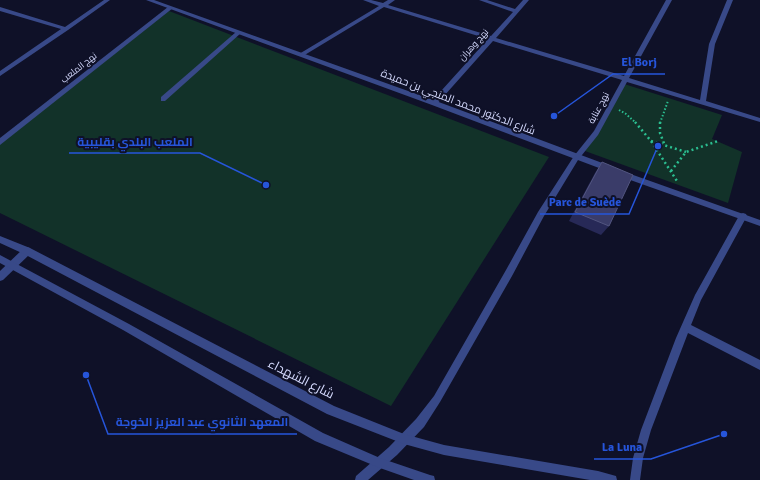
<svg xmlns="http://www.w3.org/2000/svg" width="760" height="480" viewBox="0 0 760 480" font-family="Signika,Cairo,sans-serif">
  <rect width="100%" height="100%" fill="#0f1128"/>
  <g fill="#123229">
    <polygon points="169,11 549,157 391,406 0,213 0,143"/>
    <polygon points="621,83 722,115 712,139 742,152 728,203 585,151"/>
  </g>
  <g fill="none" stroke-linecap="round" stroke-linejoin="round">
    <g stroke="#2bbe90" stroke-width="2" stroke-dasharray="1.5 2" stroke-linecap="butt">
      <polyline points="619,110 626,114 636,123"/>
      <polyline points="660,123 668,101"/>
    </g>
    <g stroke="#2bbe90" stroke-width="2.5" stroke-dasharray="2 3" stroke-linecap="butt">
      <polyline points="635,122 651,141 677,181"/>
      <polyline points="660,122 660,133 665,146"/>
      <polyline points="651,141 686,152"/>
      <polyline points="671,171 686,152 718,141"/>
    </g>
    <g fill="#384988" fill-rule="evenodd">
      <polygon points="236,32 241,33 165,101 161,101 161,97"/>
      <polygon points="27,247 30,248 31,251 30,254 3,280 0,281 0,271 24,248"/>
    </g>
    <g fill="#384988" fill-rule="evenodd">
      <polygon points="104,0 110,0 68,30 0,76 0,71 61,29 0,11 0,7 65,27"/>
      <polygon points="363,0 371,0 383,3 388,0 395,0 388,5 491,36 513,12 479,0 487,0 515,9 523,0 529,0 496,38 624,76 666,0 672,0 629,78 700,100 709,44 727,0 733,0 715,44 706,101 760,118 760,122 627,82 598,135 578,160 544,216 512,276 440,402 424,427 397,455 368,480 355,480 356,476 389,447 416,419 434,396 506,270 538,212 574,156 594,131 622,80 493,41 436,105 432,105 432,101 488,39 384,7 303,56 299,56 299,54 379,6"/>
      <polygon points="168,7 173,8 0,145 0,138"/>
      <polygon points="743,213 746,214 747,216 701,300 691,325 760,360 760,370 688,333 651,430 643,458 640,480 630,480 633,458 641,430 676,338 695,295 740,214"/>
    </g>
    <g fill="#384988" fill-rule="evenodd">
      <polygon points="146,0 154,0 436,101 613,167 614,169 613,171 607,171 432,105"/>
      <polygon points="622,171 760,220 760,226 619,176 618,174 619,172"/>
      <polygon points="0,236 30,248 334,406 404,434 444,445 598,471 616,476 617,480 590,480 444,455 404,444 327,414 24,254 0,243"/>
      <polygon points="0,255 129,324 323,433 380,458 430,475 434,476 435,480 414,480 380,468 315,441 123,330 0,263"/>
    </g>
  </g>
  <polygon fill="#272957" points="602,162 609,226 601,235 569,221 595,173"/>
  <polygon fill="#3a3c69" stroke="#525580" points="602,162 633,175 609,226 575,212"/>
  <g text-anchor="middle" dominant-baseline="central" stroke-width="4" stroke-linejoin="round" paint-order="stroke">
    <g font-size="9" fill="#d6dbff" stroke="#0f1128">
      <text transform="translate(474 45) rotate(-48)">نهج وهران</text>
      <text transform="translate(79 68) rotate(-38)">نهج الملعب</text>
      <text transform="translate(599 108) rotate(-62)">نهج عنابة</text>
    </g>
    <g font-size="11" fill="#d6dbff" stroke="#0f1128">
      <text transform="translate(458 102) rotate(21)">شارع الدكتور محمد المنجي بن حميدة</text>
    </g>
    <g font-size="13" fill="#d6dbff" stroke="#0f1128">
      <text transform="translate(301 379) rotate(27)">شارع الشهداء</text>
    </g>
  </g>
  <path fill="none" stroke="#2655da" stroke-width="1.5" d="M554 116L613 74H665M266 185L200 153H69M658 146L629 214H540M86 375L108 434H297M724 434L651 459H594"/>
  <g fill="#2655da" stroke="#0f1128" stroke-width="1.5">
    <circle cx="554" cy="116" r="4"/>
    <circle cx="266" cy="185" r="4"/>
    <circle cx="658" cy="146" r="4"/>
    <circle cx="86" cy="375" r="4"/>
    <circle cx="724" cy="434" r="4"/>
  </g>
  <g font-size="12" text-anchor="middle" font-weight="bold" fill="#2655da" stroke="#0f1128" stroke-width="4" stroke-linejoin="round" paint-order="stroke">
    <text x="639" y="66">El Borj</text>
    <text x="135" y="146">الملعب البلدي بقليبية</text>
    <text x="585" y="206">Parc de Suède</text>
    <text x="202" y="426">المعهد الثانوي عبد العزيز الخوجة</text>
    <text x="622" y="451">La Luna</text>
  </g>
</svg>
